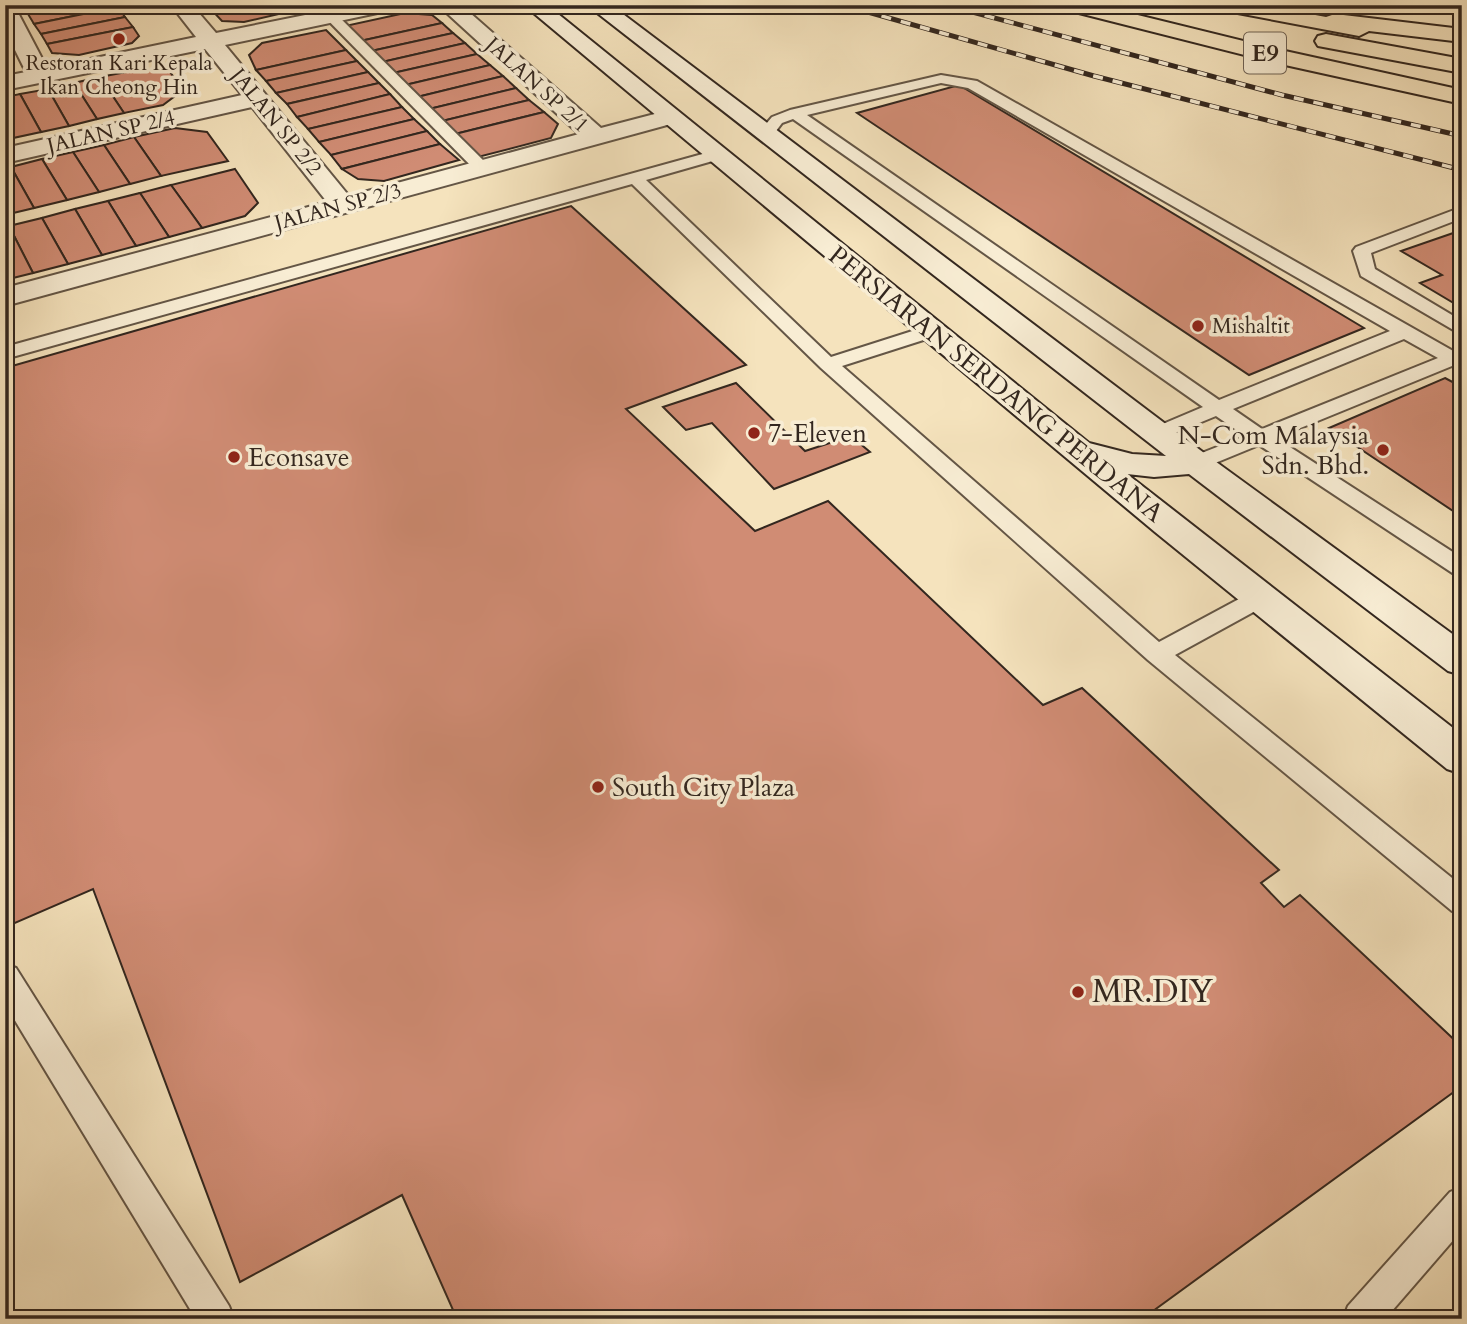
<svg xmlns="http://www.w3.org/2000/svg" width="1467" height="1324" viewBox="0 0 1467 1324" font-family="Cardo,serif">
  <rect width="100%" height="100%" fill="#f5e3bd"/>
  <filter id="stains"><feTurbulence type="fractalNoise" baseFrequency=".00286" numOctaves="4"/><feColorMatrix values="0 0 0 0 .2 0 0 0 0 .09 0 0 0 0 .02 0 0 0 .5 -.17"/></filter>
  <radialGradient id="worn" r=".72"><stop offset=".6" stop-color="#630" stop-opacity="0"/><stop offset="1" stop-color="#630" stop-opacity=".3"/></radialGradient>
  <g fill="#d08c74" stroke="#33271f" stroke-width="2">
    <polygon points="22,5 71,5 28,14"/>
    <polygon points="71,5 116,5 118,7 34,24 28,14"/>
    <polygon points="207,5 302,5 305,8 244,22 222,21"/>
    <polygon points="118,7 125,17 41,34 34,24"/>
    <polygon points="405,13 432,15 442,23 360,41 345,26"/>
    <polygon points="125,17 133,27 47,44 41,34"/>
    <polygon points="442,23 453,33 371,51 360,41"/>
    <polygon points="133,27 139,36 132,43 79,55 52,53 47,44"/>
    <polygon points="326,30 346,50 256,70 249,55 262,43"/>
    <polygon points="453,33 465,43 382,62 371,51"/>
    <polygon points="465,43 477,54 393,73 382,62"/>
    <polygon points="346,50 357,61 266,81 256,70"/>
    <polygon points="477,54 490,65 405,85 393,73"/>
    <polygon points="357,61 368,72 276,93 266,81"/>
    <polygon points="490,65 503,76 417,97 405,85"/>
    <polygon points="142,69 170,72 183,90 163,105 124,113 100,77"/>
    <polygon points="368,72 379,83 287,104 276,93"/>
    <polygon points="503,76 516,88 429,109 417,97"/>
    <polygon points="100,77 124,113 97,119 74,83"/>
    <polygon points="74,83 97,119 69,126 48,89"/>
    <polygon points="379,83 390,94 297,117 287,104"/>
    <polygon points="959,85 1364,328 1249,375 857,113"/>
    <polygon points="516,88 529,100 442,121 429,109"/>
    <polygon points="48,89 69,126 41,132 20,94"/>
    <polygon points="20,94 41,132 13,138 5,123 5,97"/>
    <polygon points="390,94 402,107 308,129 297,117"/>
    <polygon points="529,100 544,112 455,134 442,121"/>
    <polygon points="402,107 414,119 319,142 308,129"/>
    <polygon points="544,112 558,124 551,138 478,157 455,134"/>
    <polygon points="414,119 427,131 331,155 319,142"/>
    <polygon points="175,128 207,132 228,161 161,176 134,137"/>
    <polygon points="427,131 440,144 342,169 331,155"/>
    <polygon points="134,137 161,176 130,184 104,145"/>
    <polygon points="440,144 459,160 384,181 358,179 342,169"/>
    <polygon points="104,145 130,184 99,192 73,152"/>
    <polygon points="73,152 99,192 67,200 42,159"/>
    <polygon points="42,159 67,200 34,208 11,167"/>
    <polygon points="11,167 34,208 5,215 5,168"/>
    <polygon points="235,169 258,203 245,216 202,228 171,185"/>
    <polygon points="171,185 202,228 169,237 140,193"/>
    <polygon points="140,193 169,237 136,246 108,201"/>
    <polygon points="108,201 136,246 102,255 75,209"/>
    <polygon points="571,206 746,365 626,409 755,531 828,501 1043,705 1082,688 1279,870 1261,883 1284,907 1300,895 1462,1047 1462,1086 1142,1319 457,1319 402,1195 240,1282 93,889 8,926 5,917 5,368"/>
    <polygon points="75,209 102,255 68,264 42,218"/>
    <polygon points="42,218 68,264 33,273 9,226"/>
    <polygon points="9,226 33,273 5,280 5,227"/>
    <polygon points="1462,230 1462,308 1420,283 1442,275 1401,251"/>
    <polygon points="1445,378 1462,387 1462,517 1329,428"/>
    <polygon points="736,383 805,451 851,436 870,452 774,489 712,423 686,430 663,407"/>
  </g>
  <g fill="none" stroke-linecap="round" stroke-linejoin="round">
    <defs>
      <g id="lane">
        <polygon points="313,5 327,5 488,165 490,168 488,171 476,171"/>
        <path d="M 941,75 L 977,81 L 1462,356 L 1462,370 L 1452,366 L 1276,438 L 1462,558 L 1462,577 L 1454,574 L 1259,445 L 1203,468 L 1189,468 L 1185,463 L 1189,458 L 1245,436 L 1216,416 L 1165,437 L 1151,437 L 1148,433 L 1151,429 L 1203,407 L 793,119 L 782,123 L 776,131 L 785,142 L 783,145 L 771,145 L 760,131 L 772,117 L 790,110 ZM 941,83 L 968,88 L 1390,331 L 1219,400 L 807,115 ZM 1404,339 L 1438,358 L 1262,429 L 1233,409 Z"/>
        <polygon points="717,150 725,155 723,158 646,180 831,357 925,327 939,327 941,331 939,335 842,366 1159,642 1252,592 1260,590 1268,592 1272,598 1268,604 1175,655 1462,886 1462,915 1452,911 1148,660 821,368 632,184 5,359 5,347"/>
        <polygon points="1462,207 1462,218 1371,253 1375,269 1462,321 1462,335 1361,276 1353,251 1356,247"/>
        <polygon points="5,964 16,968 229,1306 234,1319 196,1319 5,1004"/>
        <polygon points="1462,1187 1462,1230 1385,1319 1343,1319 1348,1306 1450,1192"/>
      </g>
      <polygon id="street" points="5,5 13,5 16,9 47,68 196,37 171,5 192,5 216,33 355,5 397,5 394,9 387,11 225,45 349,196 579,134 438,5 461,5 601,128 670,110 678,112 682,117 678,122 5,306 5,288 327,202 252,107 5,163 5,148 242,95 205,49 5,90 5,76 26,72 5,30"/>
      <polygon id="secondary" points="524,5 547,5 1089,443 1132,454 1166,456 587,5 611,5 1208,456 1462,641 1462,675 1448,671 1189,474 1154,477 1127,474 1462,735 1462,774 1447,769 1155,532"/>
      <g id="highway">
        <polygon points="1060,5 1097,5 1276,49 1462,90 1462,104 1276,63 1063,9"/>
        <polygon points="1217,5 1262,5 1326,17 1335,14 1462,29 1462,42 1369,31 1359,36 1227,11 1220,9"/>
        <polygon points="1326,34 1462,59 1462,73 1318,46 1315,41 1318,36"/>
      </g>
    </defs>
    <use href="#lane" stroke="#645646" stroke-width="4"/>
    <use href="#street" stroke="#645646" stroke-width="4"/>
    <use href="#secondary" stroke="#33271f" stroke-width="4"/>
    <use href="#highway" stroke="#33271f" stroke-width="4"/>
    <use href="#lane" fill="#f8edd4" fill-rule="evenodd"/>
    <use href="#street" fill="#f8edd4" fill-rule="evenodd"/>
    <use href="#secondary" fill="#f8edd4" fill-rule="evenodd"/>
    <use href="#highway" fill="#f5e3bd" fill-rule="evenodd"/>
    <defs>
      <g id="rail">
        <polyline points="843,5 1094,76 1462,170"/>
        <polyline points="946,5 1282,95 1462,136"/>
      </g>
    </defs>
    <use href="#rail" stroke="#33271f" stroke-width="5"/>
    <use href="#rail" stroke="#f8edd4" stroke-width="3.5" stroke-dasharray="10" stroke-linecap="butt"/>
  </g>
  <g fill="#8f2418" stroke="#f8edd4" stroke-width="2.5">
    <circle cx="119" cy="39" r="7"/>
    <circle cx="1198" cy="326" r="7"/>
    <circle cx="754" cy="433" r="7"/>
    <circle cx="1383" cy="450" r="7"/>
    <circle cx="234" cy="457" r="7"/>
    <circle cx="598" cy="787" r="7"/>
    <circle cx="1078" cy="992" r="7"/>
  </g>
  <g text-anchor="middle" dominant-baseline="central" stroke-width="7" stroke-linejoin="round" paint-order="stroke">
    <g font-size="21" fill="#33271f" stroke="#f8edd4">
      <text x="119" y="63">Restoran Kari Kepala<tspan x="119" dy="24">Ikan Cheong Hin</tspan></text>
      <text x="1212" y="326" text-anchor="start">Mishaltit</text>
    </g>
    <g font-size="21" fill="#33271f" stroke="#f8edd4">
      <text transform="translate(537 85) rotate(42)">JALAN SP 2/1</text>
      <text transform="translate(276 122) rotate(51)">JALAN SP 2/2</text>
      <text transform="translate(111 132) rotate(-13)">JALAN SP 2/4</text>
      <text transform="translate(338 207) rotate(-15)">JALAN SP 2/3</text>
    </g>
    <rect fill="#f8edd4" stroke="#6e6255" stroke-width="2" x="1244" y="32.5" width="42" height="41" rx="5"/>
    <g font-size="24" font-weight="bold" fill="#33271f">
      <text x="1265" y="53">E9</text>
    </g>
    <g font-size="26" fill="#33271f" stroke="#f8edd4">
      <text transform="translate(996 384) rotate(39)">PERSIARAN SERDANG PERDANA</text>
    </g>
    <g font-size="26" fill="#33271f" stroke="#f8edd4" text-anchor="start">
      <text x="768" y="433">7-Eleven</text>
      <text x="1369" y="435" text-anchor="end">N-Com Malaysia<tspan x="1369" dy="30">Sdn. Bhd.</tspan></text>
      <text x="248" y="457">Econsave</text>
      <text x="612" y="787">South City Plaza</text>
    </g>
    <g font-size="32" fill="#33271f" stroke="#f8edd4" text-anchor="start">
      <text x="1092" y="992">MR.DIY</text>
    </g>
  </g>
  <rect width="1467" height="1324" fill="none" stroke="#f5e3bd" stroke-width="28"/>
  <rect x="7" y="7" width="1453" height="1310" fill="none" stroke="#33271f" stroke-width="3.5"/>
  <rect x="14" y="14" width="1439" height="1296" fill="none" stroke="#33271f" stroke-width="2"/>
  <rect width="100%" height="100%" filter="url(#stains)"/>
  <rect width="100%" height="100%" fill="url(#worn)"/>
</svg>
